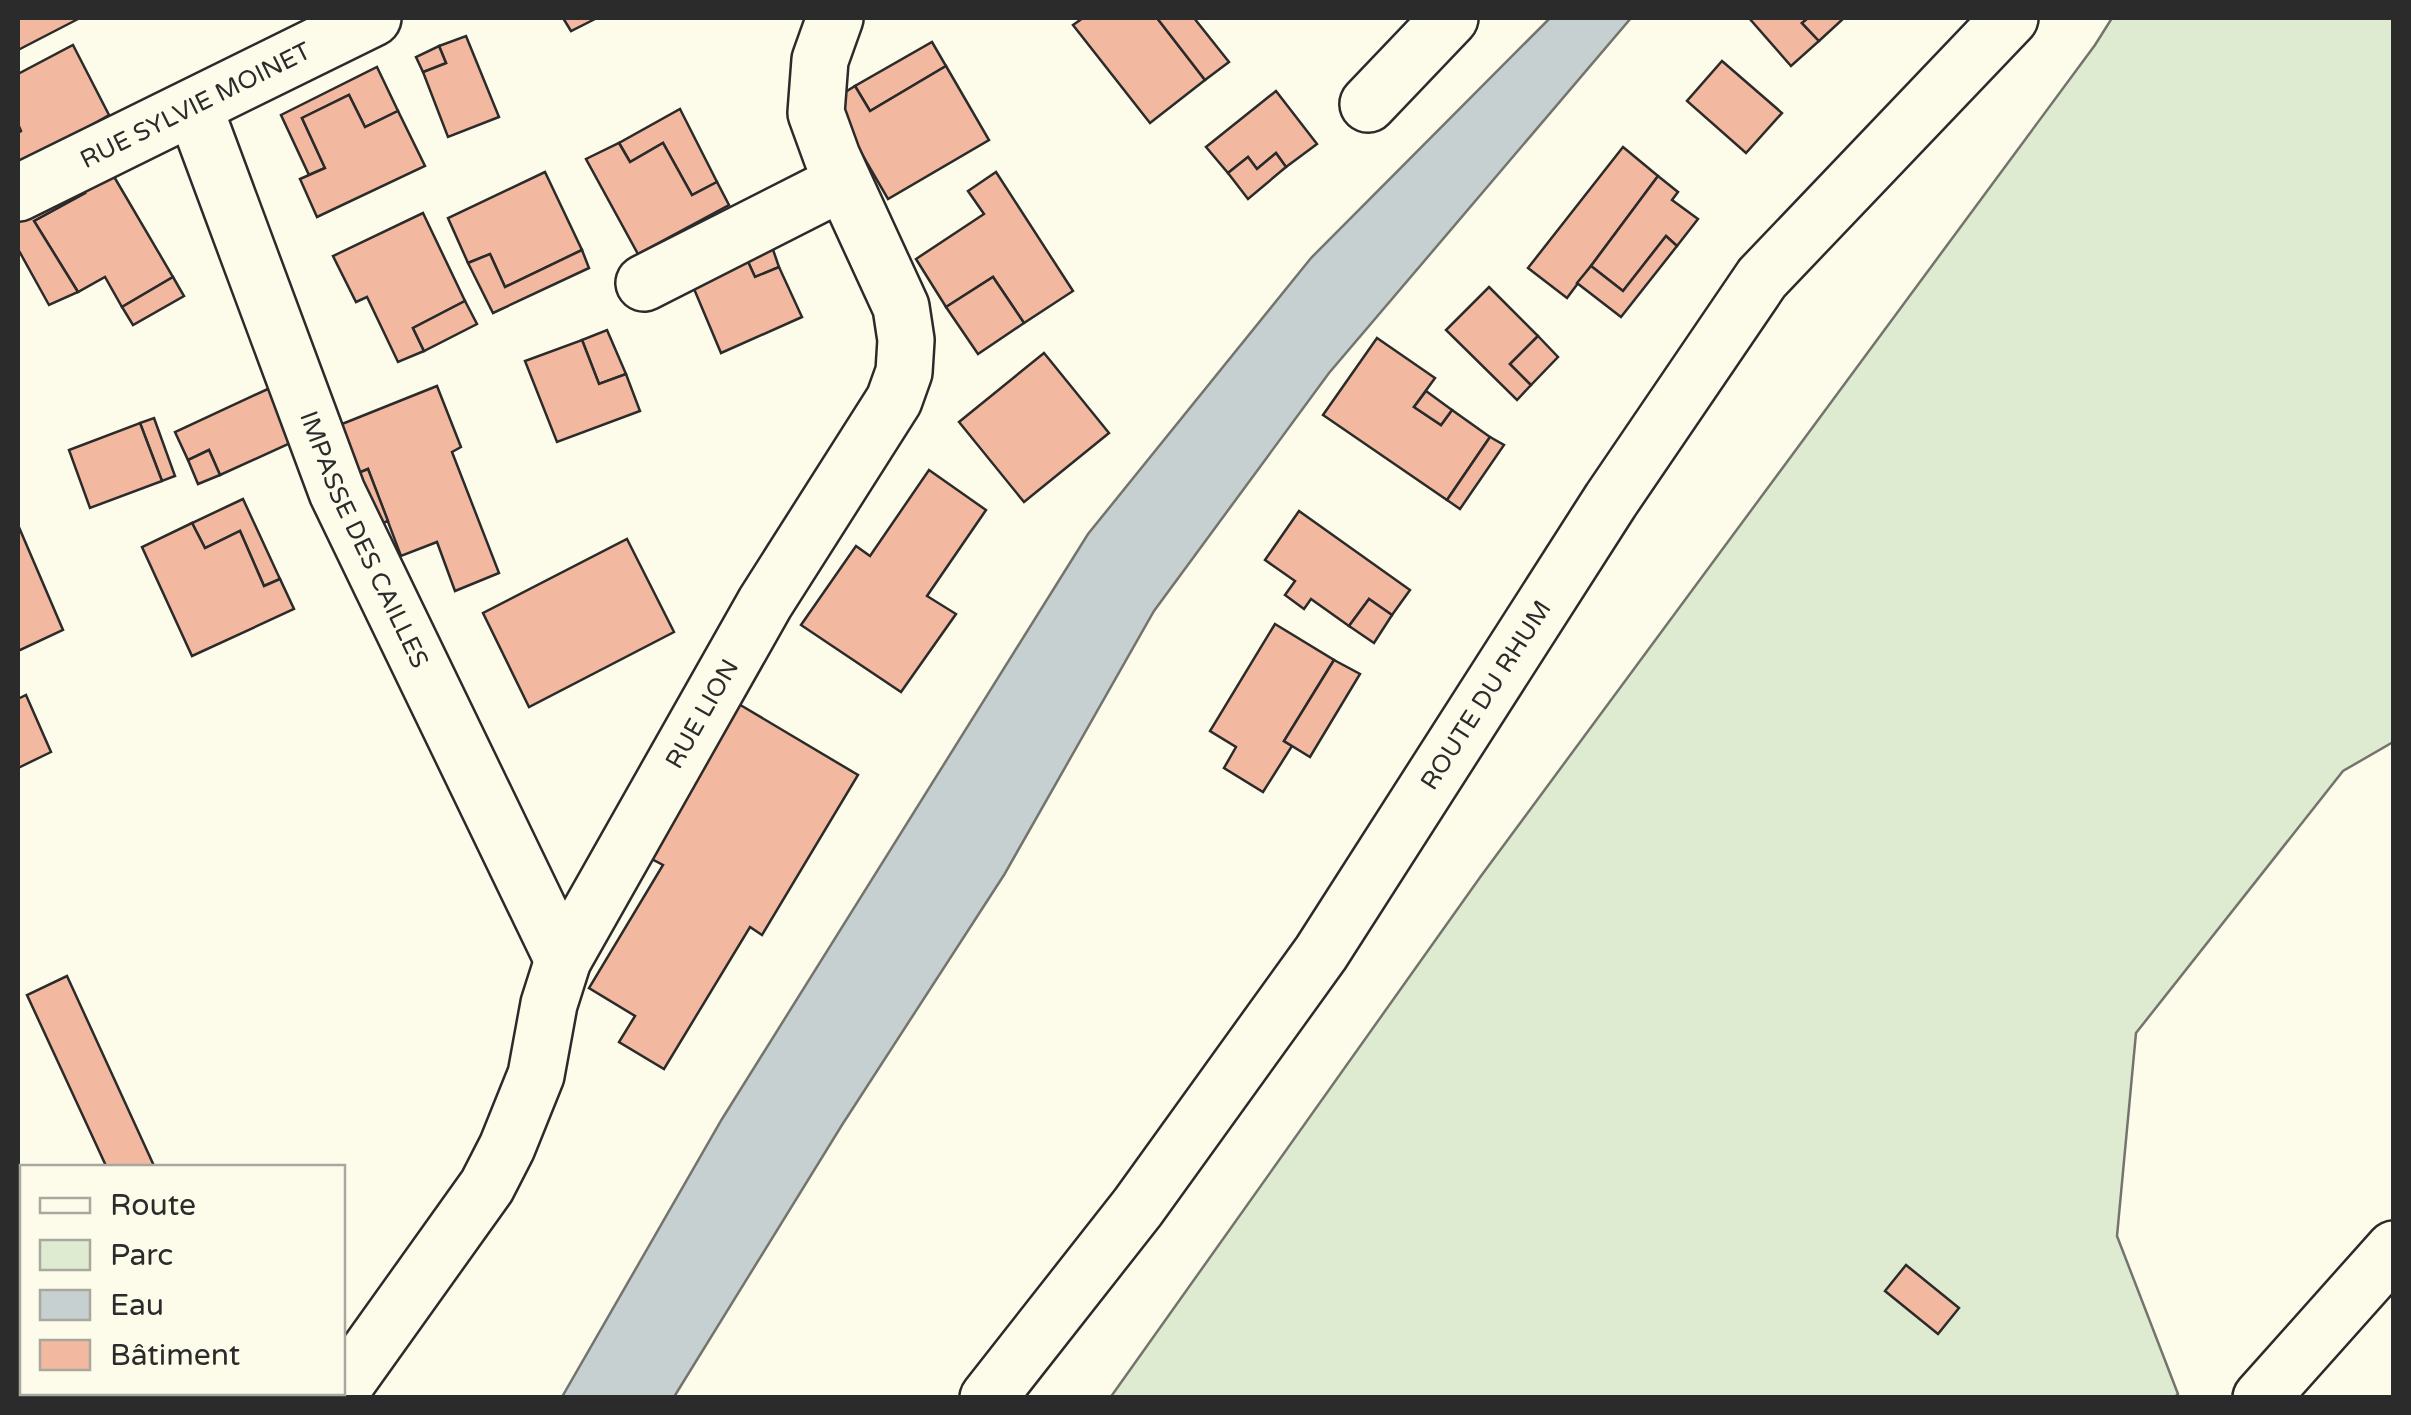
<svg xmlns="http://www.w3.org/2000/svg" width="2411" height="1415" viewBox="0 0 2411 1415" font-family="'Varela Round',sans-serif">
  <rect width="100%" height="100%" fill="#fdfbea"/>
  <polygon fill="#deebd1" stroke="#74746e" stroke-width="2.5" points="2112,18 2393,18 2393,742 2343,771 2136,1033 2117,1236 2178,1394 2174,1398 1110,1398 1481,876 2095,45"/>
  <polygon fill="#c7d0d0" stroke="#74746e" stroke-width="2.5" points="1550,18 1631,18 1329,373 1154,611 1004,875 842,1125 674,1397 562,1397 722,1119 1088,534 1311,258"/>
  <g fill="#f2b8a0" stroke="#2b2b2b" stroke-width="2.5">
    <polygon points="18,18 80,18 18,50"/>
    <polygon points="563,18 597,18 571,31"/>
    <polygon points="1083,18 1157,18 1205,80 1150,123 1073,25"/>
    <polygon points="1157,18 1194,18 1229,62 1205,80"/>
    <polygon points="1749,18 1808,18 1802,23 1819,41 1791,66"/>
    <polygon points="1808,18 1844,18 1819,41 1802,23"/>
    <polygon points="466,36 499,117 448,137 423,72 446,63 439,46"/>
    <polygon points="932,42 946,66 870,111 855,86"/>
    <polygon points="73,45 109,115 18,167 18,133 21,131 18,124 18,74"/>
    <polygon points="439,46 446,63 423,72 416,57"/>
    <polygon points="1722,61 1782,113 1746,153 1687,101"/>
    <polygon points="946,66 989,140 888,199 831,101 855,86 870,111"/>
    <polygon points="377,67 398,111 365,127 349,95 302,118 325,168 309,175 281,115"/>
    <polygon points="1276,91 1317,144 1286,167 1276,153 1257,169 1248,157 1228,173 1206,147"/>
    <polygon points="349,95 365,127 398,111 425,166 317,217 300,179 325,168 302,118"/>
    <polygon points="680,109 717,182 692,195 663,143 630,162 619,143"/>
    <polygon points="619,143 630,162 663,143 692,195 717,182 729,205 638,254 586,159"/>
    <polygon points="1623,147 1658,176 1567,298 1528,268"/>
    <polygon points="1276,153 1286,167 1248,199 1228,173 1248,157 1257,169"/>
    <polygon points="106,163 173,277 122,307 105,277 78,292 34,221 85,193 77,179"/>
    <polygon points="545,172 582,250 505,287 490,254 468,263 448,218"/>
    <polygon points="996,172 1073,291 1024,323 993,277 946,307 916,259 984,214 968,191"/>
    <polygon points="1658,176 1678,192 1672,200 1698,219 1677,246 1666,236 1623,291 1591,266"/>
    <polygon points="77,179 85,193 34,221 78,292 49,305 18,249 18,214"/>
    <polygon points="423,213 465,301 413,328 424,351 398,362 367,297 356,302 333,256"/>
    <polygon points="1666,236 1677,246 1621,317 1577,283 1591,266 1623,291"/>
    <polygon points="770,241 779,267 755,277 744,253"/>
    <polygon points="582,250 589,268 493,313 468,263 490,254 505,287"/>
    <polygon points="744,253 755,277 779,267 802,317 721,353 689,277"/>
    <polygon points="173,277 184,296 133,325 122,307"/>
    <polygon points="993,277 1024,323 978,354 946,307"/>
    <polygon points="1489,287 1538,336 1510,364 1531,385 1517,400 1446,330"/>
    <polygon points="465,301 477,324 424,351 413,328"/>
    <polygon points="607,330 626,374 599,384 582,340"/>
    <polygon points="1538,336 1558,357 1531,385 1510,364"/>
    <polygon points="1377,338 1435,378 1414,407 1441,425 1452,410 1490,437 1447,500 1323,415"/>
    <polygon points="582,340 599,384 626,374 640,411 557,442 525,361"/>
    <polygon points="1044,353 1109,433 1024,502 959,422"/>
    <polygon points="437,386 461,447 452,452 499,573 455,591 437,542 401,556 368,469 351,476 332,428"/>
    <polygon points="270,388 295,441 220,475 209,450 188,460 175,432"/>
    <polygon points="1426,391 1452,410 1441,425 1414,407"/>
    <polygon points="154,418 175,476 162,481 140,423"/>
    <polygon points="140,423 162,481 90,508 69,450"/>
    <polygon points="1490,437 1504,445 1460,509 1447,500"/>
    <polygon points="209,450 220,475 198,484 188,460"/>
    <polygon points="368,469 388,521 370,528 351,476"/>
    <polygon points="929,470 986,510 927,596 956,614 901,692 801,625 856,546 870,556"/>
    <polygon points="243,499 280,579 264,586 240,531 205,548 192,523"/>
    <polygon points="1299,511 1410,590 1392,615 1369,599 1349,626 1311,599 1304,609 1285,595 1295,581 1265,560"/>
    <polygon points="192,523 205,548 240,531 264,586 280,579 294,609 192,656 142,547"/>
    <polygon points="18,525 63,630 18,651"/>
    <polygon points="627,539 674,632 529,707 483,613"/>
    <polygon points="1369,599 1392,615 1374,643 1349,626"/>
    <polygon points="1275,624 1334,660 1284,741 1292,746 1263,792 1224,768 1236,747 1210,731"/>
    <polygon points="1334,660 1360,674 1310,757 1284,741"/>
    <polygon points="26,695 51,752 18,768 18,699"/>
    <polygon points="737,703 858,775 762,935 750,927 664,1069 619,1042 635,1016 589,988 663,865 644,855"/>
    <polygon points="67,976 155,1168 107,1168 27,995"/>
    <polygon points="1906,1265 1959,1308 1938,1334 1885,1291"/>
    <polygon points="118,1392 172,1392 169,1398 115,1398"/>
  </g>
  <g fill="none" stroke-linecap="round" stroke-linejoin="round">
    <defs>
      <g id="minor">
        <polyline points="1368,104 1450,18"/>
        <path id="s1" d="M 194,107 L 337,492 L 563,960"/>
        <path id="s2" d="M 18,193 L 373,18"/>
        <polyline points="644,283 843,182"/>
        <path id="s3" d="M 342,1389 L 487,1186 L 507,1147 L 536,1075 L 549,1004 L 563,960 L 765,603 L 894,400 L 904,372 L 906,340 L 901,307 L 832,157 L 816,113 L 820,60 L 835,18"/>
        <polyline points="2261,1398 2394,1249"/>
      </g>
      <g id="tertiary">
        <path id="s4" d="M 988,1398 L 1138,1207 L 1321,953 L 1611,500 L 1762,278 L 2010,18"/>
      </g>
    </defs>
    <use href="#minor" stroke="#2b2b2b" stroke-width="60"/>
    <use href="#tertiary" stroke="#2b2b2b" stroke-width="60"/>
    <use href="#minor" stroke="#fdfbea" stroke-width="55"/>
    <use href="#tertiary" stroke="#fdfbea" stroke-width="55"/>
  </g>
  <g text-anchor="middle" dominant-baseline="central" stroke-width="8" stroke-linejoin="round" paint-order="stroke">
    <g font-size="25" fill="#2b2b2b" stroke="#fdfbea">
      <text stroke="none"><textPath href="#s2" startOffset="198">RUE SYLVIE MOINET</textPath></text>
      <text stroke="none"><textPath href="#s1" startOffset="465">IMPASSE DES CAILLES</textPath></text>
      <text stroke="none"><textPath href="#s4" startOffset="862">ROUTE DU RHUM</textPath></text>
      <text stroke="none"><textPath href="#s3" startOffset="772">RUE LION</textPath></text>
    </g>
  </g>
  <rect width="2411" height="1415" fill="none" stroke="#2b2b2b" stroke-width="40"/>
  <rect x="20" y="1165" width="325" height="230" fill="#fdfbea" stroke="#a9a89e" stroke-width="2.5"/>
  <rect x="40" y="1198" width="50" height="15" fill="#fdfbea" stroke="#a9a89e" stroke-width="2.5"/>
  <text x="110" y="1215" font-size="30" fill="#2b2b2b">Route</text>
  <rect x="40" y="1240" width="50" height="30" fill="#deebd1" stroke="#a9a89e" stroke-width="2.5"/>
  <text x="110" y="1265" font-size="30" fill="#2b2b2b">Parc</text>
  <rect x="40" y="1290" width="50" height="30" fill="#c7d0d0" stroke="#a9a89e" stroke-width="2.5"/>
  <text x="110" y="1315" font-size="30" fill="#2b2b2b">Eau</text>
  <rect x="40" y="1340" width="50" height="30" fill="#f2b8a0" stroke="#a9a89e" stroke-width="2.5"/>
  <text x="110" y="1365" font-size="30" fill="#2b2b2b">Bâtiment</text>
</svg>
